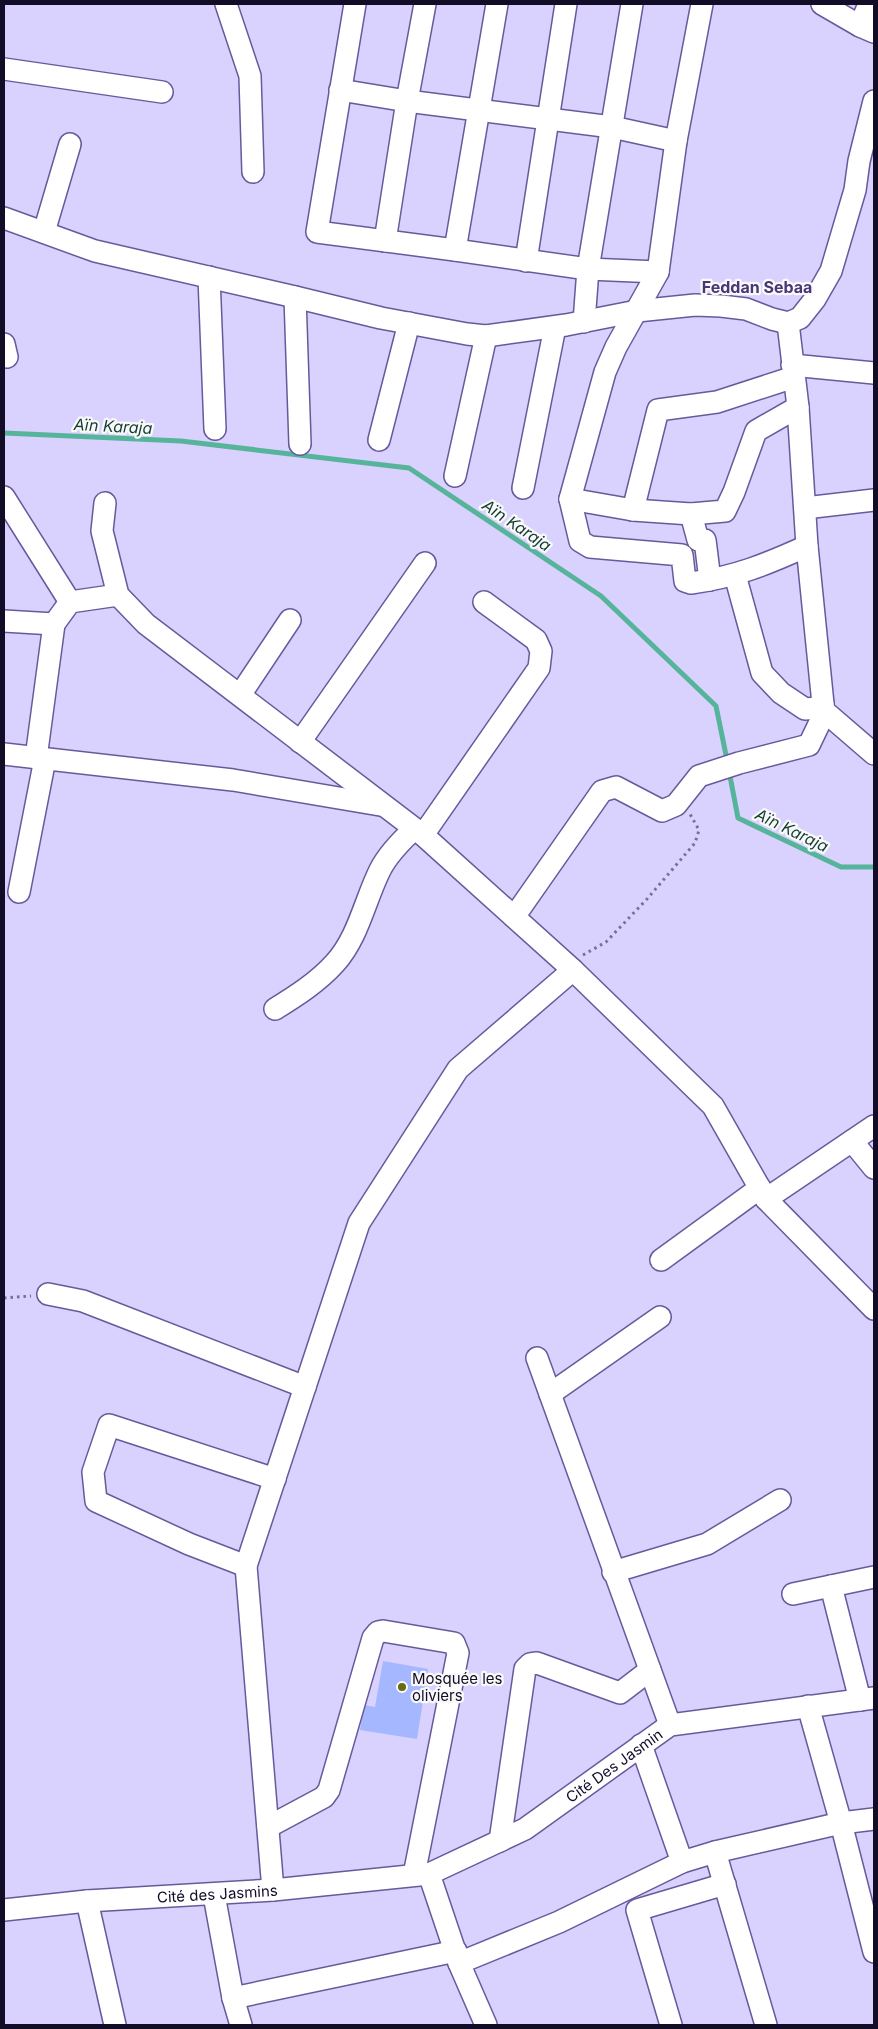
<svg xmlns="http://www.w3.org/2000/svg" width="878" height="2029" viewBox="0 0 878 2029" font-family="Inter,sans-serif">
  <rect width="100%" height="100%" fill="#d9d1fe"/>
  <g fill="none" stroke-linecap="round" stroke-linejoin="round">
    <g stroke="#56b49a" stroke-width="5">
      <polyline points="4,433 181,441 409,468 601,596 716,706 727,760"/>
      <polyline points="729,771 738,818 841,867 874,867"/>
    </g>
  </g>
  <polygon fill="#a5b7fe" points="383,1661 428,1669 417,1739 360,1730 364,1705 375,1707"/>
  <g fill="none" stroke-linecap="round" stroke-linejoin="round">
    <defs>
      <g id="minor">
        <polyline points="226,4 250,76 253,172"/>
        <polyline points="355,4 317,232 455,250 588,269 658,272"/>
        <polyline points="702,4 676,141 658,272 616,347 605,372 570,499 633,510 658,410 717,402 794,377"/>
        <polyline points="822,4 860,26 874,32"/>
        <polyline points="860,26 869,4"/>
        <polyline points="4,69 162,92"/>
        <polyline points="340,90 407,101 612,127 676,141"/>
        <polyline points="4,218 95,251 295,297 381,318 467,334 486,336 566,325 637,311 695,305 721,306 746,309 772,319 788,323 800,318 815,299 831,271 855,190 859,161 874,101"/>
        <polyline points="44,232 70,144"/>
        <polyline points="385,241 407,101 425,4"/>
        <polyline points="455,250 497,4"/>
        <polyline points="526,261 566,4"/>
        <polyline points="209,277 215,429"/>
        <polyline points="295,297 300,444"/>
        <polyline points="584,322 588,269 632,4"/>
        <polyline points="4,344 7,357"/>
        <polyline points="792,365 874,373"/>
        <polyline points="379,440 409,323"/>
        <polyline points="455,476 486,336"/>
        <polyline points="523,488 555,327"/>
        <polyline points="4,497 70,602"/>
        <path d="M 570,499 L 580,541 L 590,547 L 682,555 L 685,581 L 691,583 C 736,577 767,564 807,546"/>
        <polyline points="105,503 102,531 118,595 146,624 423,835 573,970 713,1106 766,1199 874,1309"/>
        <polyline points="805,508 874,500"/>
        <polyline points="633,510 691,514 725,511 734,492 756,431 798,407"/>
        <polyline points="691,514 698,540 705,540 710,580"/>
        <polyline points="735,575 762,673 781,693 805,709 817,708 823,704"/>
        <polyline points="4,621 54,624 70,602 118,595"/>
        <polyline points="240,695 290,620"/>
        <polyline points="823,710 874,754"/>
        <polyline points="300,742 425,563"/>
        <polyline points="4,754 233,780 380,805"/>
        <polyline points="36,758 54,624"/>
        <polyline points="423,835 539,668 541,651 536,640 484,602"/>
        <polyline points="19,892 45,759"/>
        <polyline points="514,917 602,791 616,787 662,811 676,805 699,776 739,763 809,745 821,720 823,704 807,546 798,407 788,323"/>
        <path d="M 275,1009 C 296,996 318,982 335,963 C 358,938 365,900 380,870 C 388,854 401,841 414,829"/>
        <polyline points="852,1141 874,1168"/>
        <polyline points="766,1199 874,1126"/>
        <polyline points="661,1260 760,1188"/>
        <polyline points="48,1294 83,1301 305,1387"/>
        <polyline points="537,1358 670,1725"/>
        <polyline points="550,1394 660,1317"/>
        <polyline points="246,1566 189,1544 96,1501 93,1472 109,1425 275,1479"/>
        <polyline points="613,1572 707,1544 780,1500"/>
        <polyline points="831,1586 860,1700"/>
        <polyline points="793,1594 874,1577"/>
        <polyline points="808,1706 841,1823 874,1952"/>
        <polyline points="641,1745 682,1862"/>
        <polyline points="268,1827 324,1797 329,1790 373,1638 378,1632 383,1631 454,1643 458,1653 414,1875"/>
        <polyline points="500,1841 525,1669 530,1664 537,1663 620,1693 650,1670"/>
        <polyline points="429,1874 459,1963 486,2025"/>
        <polyline points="273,1890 246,1566 359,1223 458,1069 573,970"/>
        <polyline points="214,1895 233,1998 241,2025"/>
        <polyline points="87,1901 115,2025"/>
        <path id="s1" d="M 4,1910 L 87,1901 L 273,1890 L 429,1874 L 525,1829 L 670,1725 L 874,1698"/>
        <polyline points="459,1963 559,1922 682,1862 715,1852"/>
        <polyline points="233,1998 456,1951"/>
        <polyline points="671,2025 637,1910 725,1884"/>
        <polyline points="766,2025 715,1852 841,1823 874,1819"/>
      </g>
    </defs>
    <use href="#minor" stroke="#69599b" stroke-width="24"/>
    <g stroke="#777094" stroke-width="3" stroke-dasharray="2.5 4" stroke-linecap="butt">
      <polyline points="583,955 606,942 647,899 695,843 699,830 690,814"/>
      <polyline points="4,1298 31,1296"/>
    </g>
    <use href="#minor" stroke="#fff" stroke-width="21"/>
  </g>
  <circle fill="#666c0f" stroke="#f9f9f9" stroke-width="2" cx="402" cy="1687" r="5"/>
  <g text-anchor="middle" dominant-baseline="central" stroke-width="4.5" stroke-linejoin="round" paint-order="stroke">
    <g font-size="15" fill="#130c26" stroke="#f9f9f9" text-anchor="start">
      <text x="412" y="1678">Mosquée les<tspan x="412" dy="17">oliviers</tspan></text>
    </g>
    <g font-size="15" fill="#130c26" stroke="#f9f9f9">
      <text stroke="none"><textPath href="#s1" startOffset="642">Cité Des Jasmin</textPath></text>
      <text stroke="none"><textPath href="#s1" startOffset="214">Cité des Jasmins</textPath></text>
    </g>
    <g font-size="16" font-weight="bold" fill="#483776" stroke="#f9f9f9">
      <text x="757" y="287">Feddan Sebaa</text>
    </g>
    <g font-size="16" font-style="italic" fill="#133d32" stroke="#f9f9f9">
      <text transform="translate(113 426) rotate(3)">Aïn Karaja</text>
      <text transform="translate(517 525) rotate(34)">Aïn Karaja</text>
      <text transform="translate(792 830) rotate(26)">Aïn Karaja</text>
    </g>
  </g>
  <rect width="878" height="2029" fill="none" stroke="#130c26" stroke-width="10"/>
</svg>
